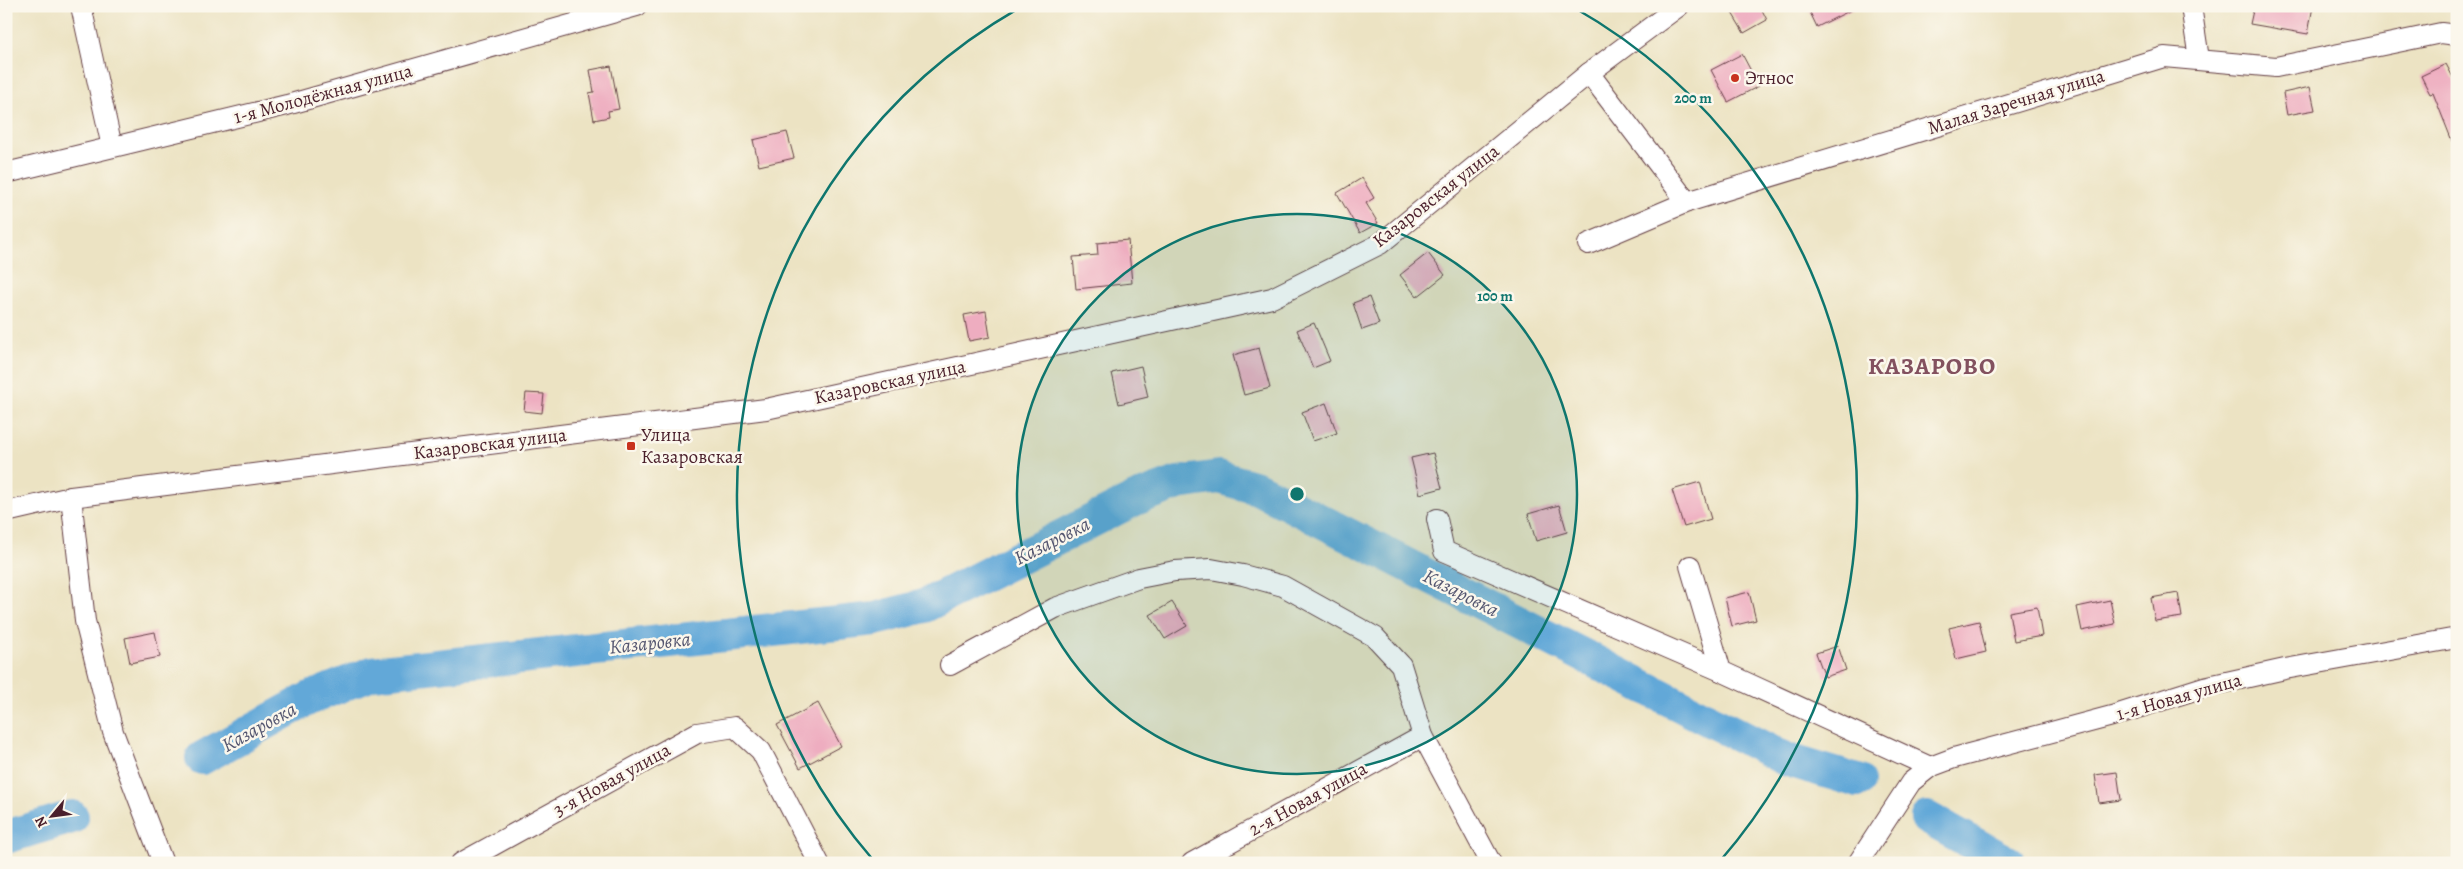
<svg xmlns="http://www.w3.org/2000/svg" width="2463" height="869" viewBox="0 0 2463 869" font-family="Alegreya,serif">
  <rect width="100%" height="100%" fill="#fbf7ec"/>
  <filter id="ink" filterUnits="userSpaceOnUse"><feTurbulence type="fractalNoise" baseFrequency=".02" numOctaves="2"/><feDisplacementMap in="SourceGraphic" scale="10" xChannelSelector="R" yChannelSelector="G"/><feConvolveMatrix kernelMatrix="1 2 1 2 8 2 1 2 1" color-interpolation-filters="sRGB"/></filter>
  <filter id="wash" filterUnits="userSpaceOnUse"><feTurbulence type="fractalNoise" baseFrequency=".0096" numOctaves="4" result="noise"/><feDisplacementMap in="SourceGraphic" scale="20" xChannelSelector="R" yChannelSelector="G"/><feGaussianBlur stdDeviation="1.12" result="paint"/><feColorMatrix in="noise" values="0 0 0 0 0 0 0 0 0 0 0 0 0 0 0 0 0 1.4 0 .05"/><feComposite in="paint" operator="in"/></filter>
  <g filter="url(#wash)">
    <rect width="100%" height="100%" fill="#ece3c3"/>
    <g fill="none" stroke-linecap="round" stroke-linejoin="round">
      <g stroke="#62a8d8" stroke-width="34">
        <polyline points="202,758 310,698 372,673 875,619 924,606 1135,499 1178,483 1219,477 1257,488 1785,759 1858,781"/>
        <polyline points="1927,818 2009,863"/>
        <polyline points="6,837 72,817"/>
      </g>
    </g>
    <g id="blocks">
      <g fill="#eeadc0">
        <polygon points="1728,6 1760,6 1767,20 1744,33"/>
        <polygon points="1807,6 1859,6 1817,27"/>
        <polygon points="2254,6 2313,6 2308,34 2250,24"/>
        <polygon points="1742,54 1759,86 1728,102 1711,70"/>
        <polygon points="2446,64 2457,85 2456,151 2433,93 2430,94 2421,76"/>
        <polygon points="611,66 619,109 608,111 609,117 594,120 589,93 594,92 590,70"/>
        <polygon points="2310,87 2315,110 2287,115 2283,93"/>
        <polygon points="787,132 794,158 759,166 753,140"/>
        <polygon points="1362,178 1374,198 1366,203 1378,223 1360,233 1337,193"/>
        <polygon points="1128,240 1132,283 1076,289 1073,257 1098,255 1097,243"/>
        <polygon points="1428,253 1445,275 1417,297 1400,275"/>
        <polygon points="1369,297 1379,324 1362,330 1353,303"/>
        <polygon points="986,311 990,337 969,341 964,315"/>
        <polygon points="1314,323 1330,361 1313,368 1297,330"/>
        <polygon points="1259,348 1270,388 1244,395 1233,355"/>
        <polygon points="1141,366 1148,397 1119,404 1112,373"/>
        <polygon points="526,393 544,394 542,413 524,411"/>
        <polygon points="1326,403 1337,433 1313,441 1302,412"/>
        <polygon points="1433,453 1442,488 1420,494 1411,458"/>
        <polygon points="1700,482 1711,519 1684,527 1672,490"/>
        <polygon points="1559,505 1567,532 1536,541 1528,514"/>
        <polygon points="1749,592 1756,620 1732,626 1725,598"/>
        <polygon points="2178,593 2182,617 2155,621 2151,598"/>
        <polygon points="2110,600 2115,624 2082,631 2077,607"/>
        <polygon points="1172,602 1187,626 1165,639 1150,615"/>
        <polygon points="2037,607 2042,636 2014,641 2009,612"/>
        <polygon points="1979,621 1986,652 1956,659 1949,628"/>
        <polygon points="155,632 160,657 130,663 125,638"/>
        <polygon points="1838,646 1846,670 1825,677 1816,653"/>
        <polygon points="818,703 841,746 800,768 777,725"/>
        <polygon points="2117,772 2121,800 2099,803 2095,775"/>
      </g>
    </g>
  </g>
  <g filter="url(#ink)">
    <use href="#blocks" fill-opacity="0" stroke="#623c42" stroke-width="1"/>
    <g fill="none" stroke-linecap="round" stroke-linejoin="round">
      <defs>
        <g id="minor">
          <polyline points="81,6 112,147"/>
          <polyline points="2191,6 2199,59"/>
          <polyline points="1589,73 1687,202"/>
          <polyline points="6,173 287,105 637,6"/>
          <polyline points="1588,244 1687,202 2164,57 2276,67 2441,33 2457,35"/>
          <polyline points="71,497 85,621 113,732 163,863"/>
          <polyline points="6,512 71,497 766,409 1272,298 1380,244 1589,73 1679,6"/>
          <polyline points="1437,519 1444,551 1721,671 1930,767"/>
          <polyline points="1690,566 1721,671"/>
          <polyline points="950,665 1055,608 1139,578 1175,571 1211,569 1243,575 1283,586 1375,637 1401,665 1423,736 1491,863"/>
          <polyline points="461,863 697,733 735,727 761,751 819,863"/>
          <polyline points="1192,863 1423,736"/>
          <polyline points="1858,863 1911,782 1930,767 1954,758 2112,716 2204,687 2285,669 2457,638"/>
        </g>
      </defs>
      <use href="#minor" stroke="#623c42" stroke-width="22"/>
      <use href="#minor" stroke="#fff" stroke-width="20"/>
    </g>
  </g>
  <circle cx="1297" cy="494" r="280" fill="#0f766e" fill-opacity=".12"/>
  <g fill="none" stroke="#0f766e" stroke-width="2.5">
    <circle cx="1297" cy="494" r="280"/>
    <path d="M874 861A560 560 0 0 1 1021 7M1573 7A560 560 0 0 1 1720 861"/>
  </g>
  <g fill="#c8321e" stroke="#fbf7ec" stroke-width="2">
    <circle cx="1735" cy="78" r="5"/>
    <rect x="626" y="441" width="10" height="10" rx="2.5"/>
  </g>
  <g text-anchor="middle" dominant-baseline="central" stroke-width="5" stroke-linejoin="round" paint-order="stroke">
    <g font-size="19" fill="#4a1f2b" stroke="#fbf7ec" text-anchor="start">
      <text x="1745" y="78">Этнос</text>
      <text x="641" y="435">Улица<tspan x="641" dy="22">Казаровская</tspan></text>
    </g>
    <g font-size="19" fill="#4a1f2b" stroke="#fbf7ec">
      <text transform="translate(323 94) rotate(-15)">1-я Молодёжная улица</text>
      <text transform="translate(2016 102) rotate(-17)">Малая Заречная улица</text>
      <text transform="translate(1436 196) rotate(-38)">Казаровская улица</text>
      <text transform="translate(890 382) rotate(-12)">Казаровская улица</text>
      <text transform="translate(490 444) rotate(-7)">Казаровская улица</text>
      <text transform="translate(2179 697) rotate(-16)">1-я Новая улица</text>
      <text transform="translate(612 780) rotate(-29)">3-я Новая улица</text>
      <text transform="translate(1308 799) rotate(-29)">2-я Новая улица</text>
    </g>
    <g font-size="20" font-style="italic" fill="#545670" stroke="#fbf7ec">
      <text transform="translate(1052 541) rotate(-27)">Казаровка</text>
      <text transform="translate(1461 593) rotate(27)">Казаровка</text>
      <text transform="translate(650 643) rotate(-6)">Казаровка</text>
      <text transform="translate(259 727) rotate(-29)">Казаровка</text>
    </g>
    <g font-size="24" font-weight="bold" letter-spacing="1" fill="#83515f" stroke="#fbf7ec">
      <text x="1932" y="366">КАЗАРОВО</text>
    </g>
  </g>
  <circle cx="1297" cy="494" r="8" fill="#0f766e" stroke="#fbf7ec" stroke-width="2.5"/>
  <g font-size="15" text-anchor="middle" font-weight="bold" fill="#0f766e" stroke="#fbf7ec" stroke-width="5" stroke-linejoin="round" paint-order="stroke">
    <text x="1693" y="103">200 m</text>
    <text x="1495" y="301">100 m</text>
  </g>
  <rect width="2463" height="869" fill="none" stroke="#fbf7ec" stroke-width="25"/>
  <g transform="translate(52 816) rotate(241)" stroke="#fbf7ec" stroke-width="4" paint-order="stroke">
  <path d="M0-4L9 19L0 12L-9 19Z" fill="#4a1f2b"/>
  <text y="-8" font-size="14" font-weight="bold" text-anchor="middle" fill="#4a1f2b">N</text>
  </g>
</svg>
